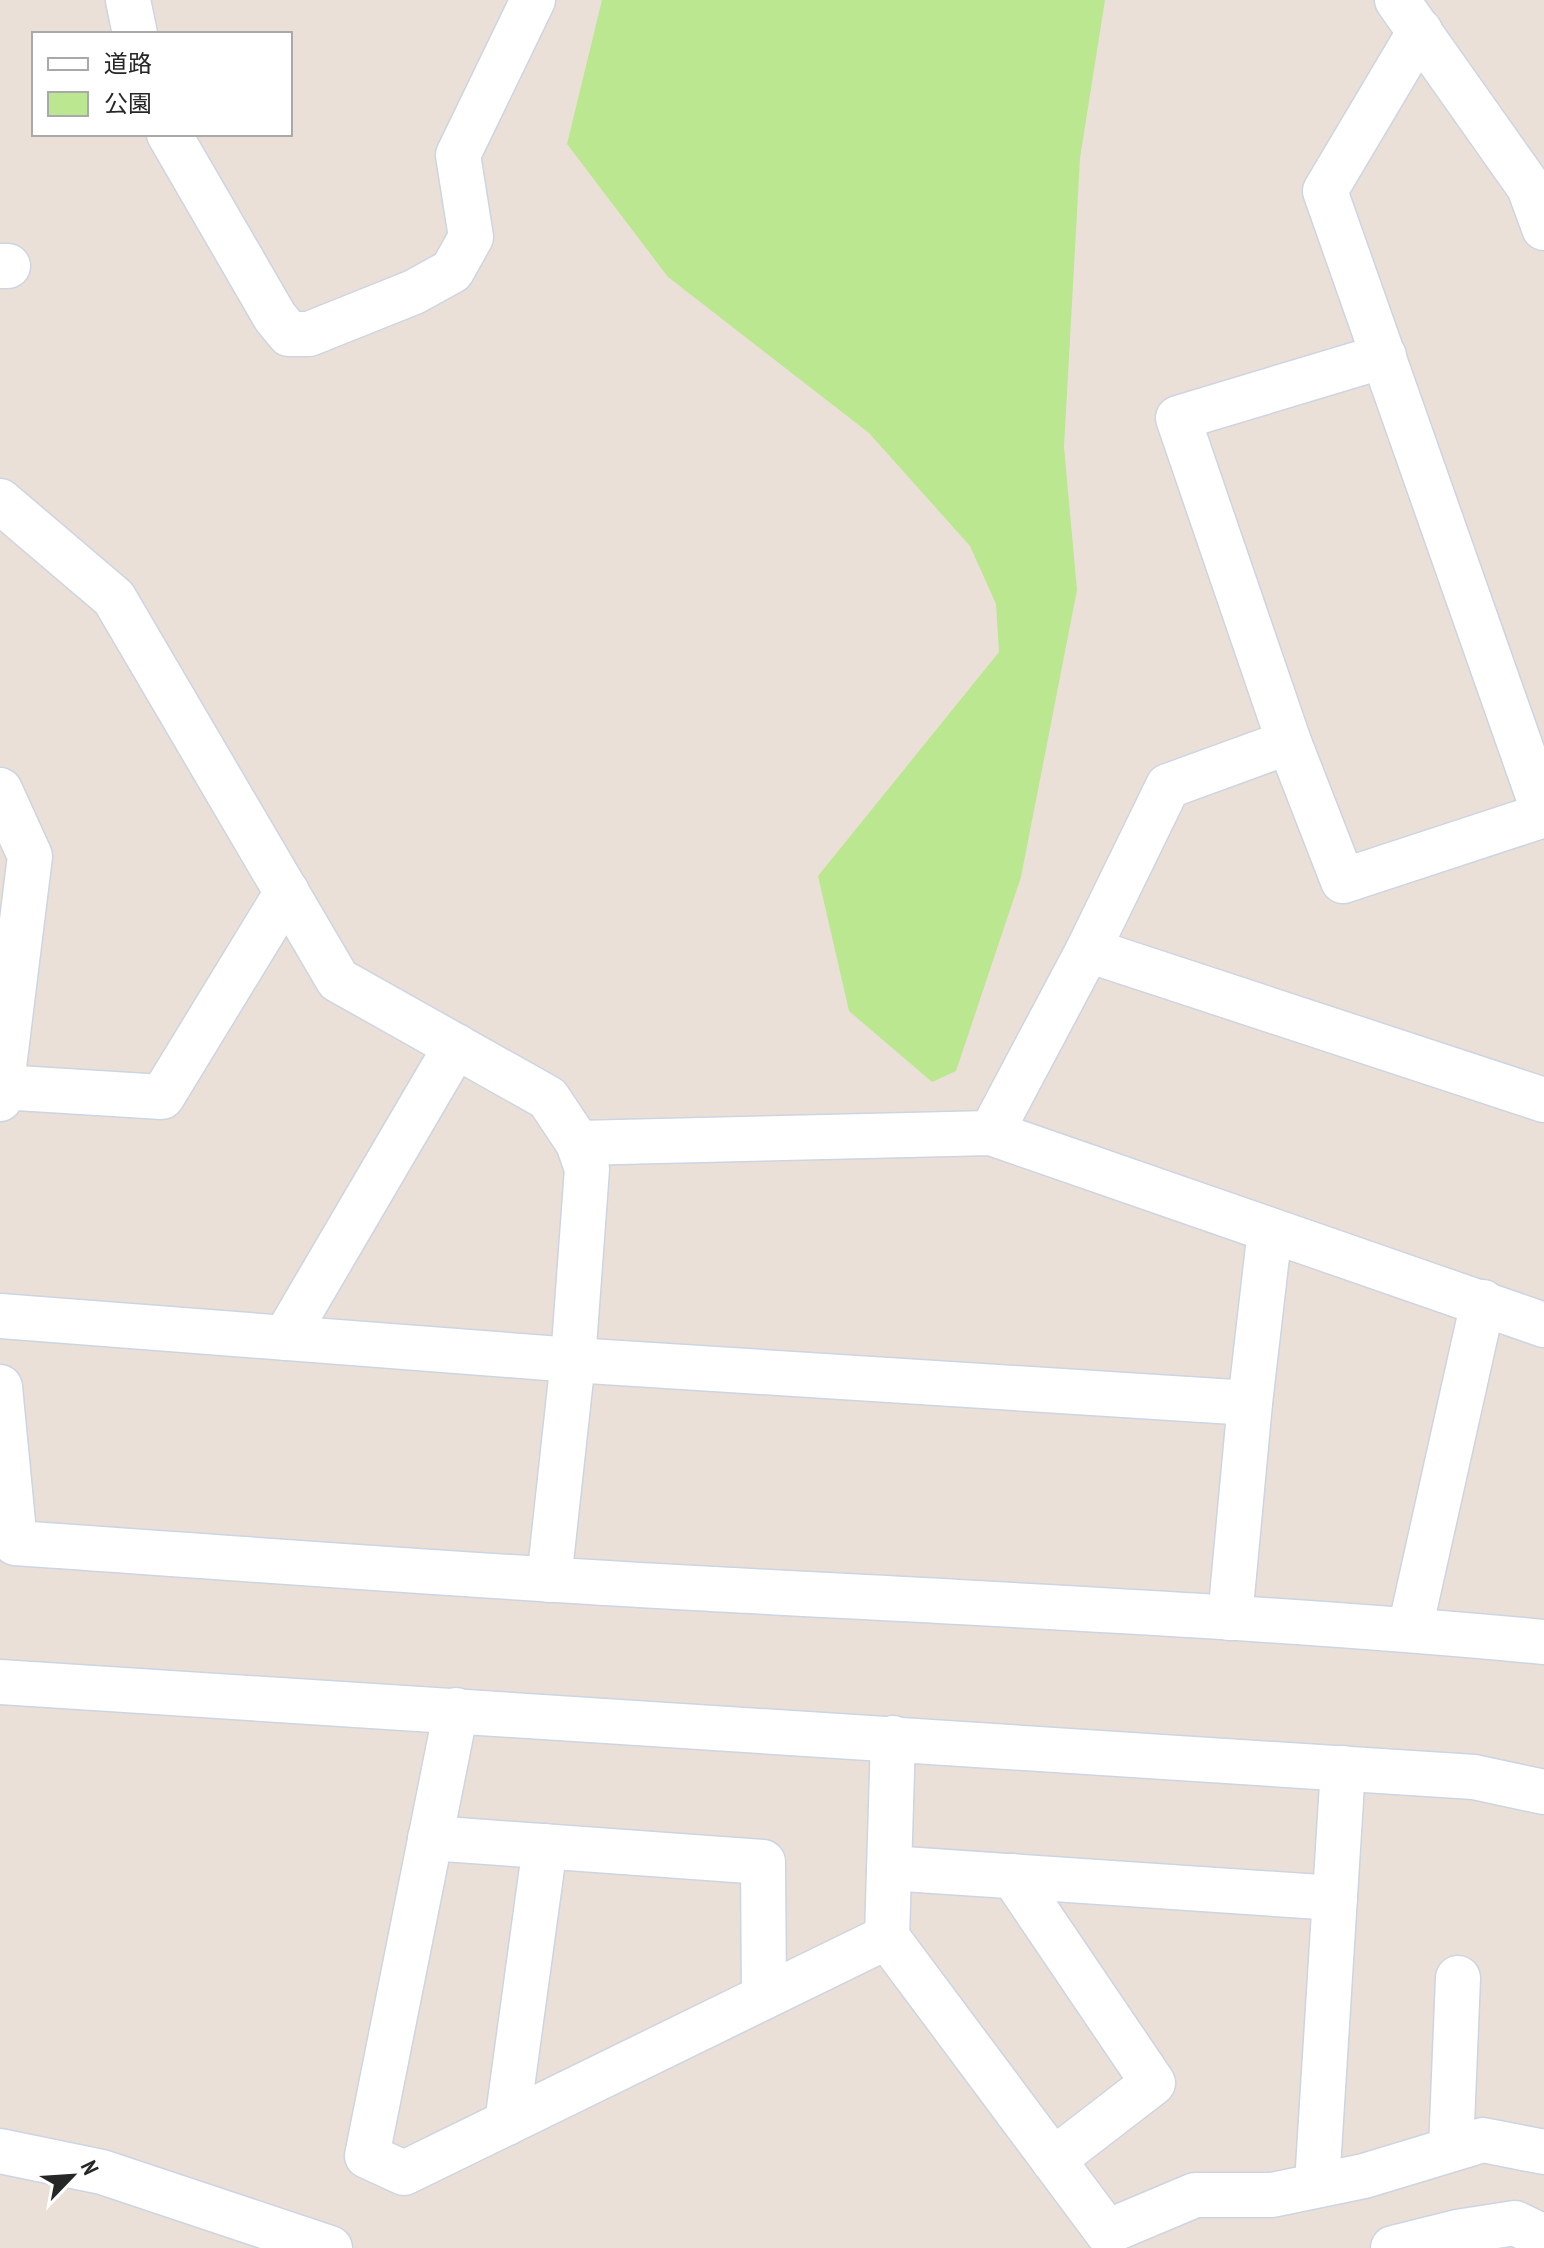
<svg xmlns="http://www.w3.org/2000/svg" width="1544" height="2248" viewBox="0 0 1544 2248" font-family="'PT Sans Narrow','Noto Sans JP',sans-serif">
  <rect width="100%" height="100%" fill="#ebe0d7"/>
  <polygon fill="#bae78f" points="602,0 1105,0 1080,158 1064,447 1077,590 1021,877 956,1071 932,1082 849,1011 818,876 999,652 996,604 970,546 869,433 668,277 567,144"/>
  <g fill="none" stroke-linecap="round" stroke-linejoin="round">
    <defs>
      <g id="minor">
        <polyline points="128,0 135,34"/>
        <polyline points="1397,0 1529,187 1544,228"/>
        <polyline points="1420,31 1325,191 1544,813"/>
        <polyline points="169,134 275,317 289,334 309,334 414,292 452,271 471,237 458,155 533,0"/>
        <polyline points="0,266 8,266"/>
        <polyline points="1384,356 1178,418 1289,742 1343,881 1544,815"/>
        <polyline points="0,501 114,598 338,980 548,1098 578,1143 587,1169 573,1360 549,1580"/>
        <polyline points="0,790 30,856 0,1099"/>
        <polyline points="1088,950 1544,1100"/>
        <polyline points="1,1087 162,1097 287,892"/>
        <polyline points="991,1133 1088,950 1168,786 1289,742"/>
        <polyline points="578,1143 991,1133 1544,1325"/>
        <polyline points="0,1316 573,1360 1250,1403"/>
        <polyline points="285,1338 456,1046"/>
        <path d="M 0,1387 L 15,1543 C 235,1558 455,1575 676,1587 C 965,1603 1255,1615 1544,1642"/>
        <polyline points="1230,1618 1250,1403 1270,1230"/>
        <polyline points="1410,1629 1483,1302"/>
        <polyline points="0,1682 1474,1777 1544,1792"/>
        <polyline points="456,1710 367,2156 404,2173 887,1937"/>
        <polyline points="893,1738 887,1937 1107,2232 1195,2195 1272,2195 1364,2176 1483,2140 1544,2152"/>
        <polyline points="430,1838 763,1862 764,1997"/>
        <polyline points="889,1868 1335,1898"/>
        <polyline points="1013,1876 1153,2083 1053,2160"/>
        <polyline points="507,2123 545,1846"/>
        <polyline points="1451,2149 1458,1978"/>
        <polyline points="0,2151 102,2172 330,2248"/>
        <polyline points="1317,2184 1343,1768"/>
        <polyline points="1393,2248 1457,2232 1515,2223 1544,2237"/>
      </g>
    </defs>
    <use href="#minor" stroke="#cdd4e2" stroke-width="47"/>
    <use href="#minor" stroke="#fff" stroke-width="44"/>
  </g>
  <rect x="32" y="32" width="260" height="104" fill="#ffffff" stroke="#a9a9a9" stroke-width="2"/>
  <rect x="48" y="58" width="40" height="12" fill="#ffffff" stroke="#a9a9a9" stroke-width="2"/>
  <text x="104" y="72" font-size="24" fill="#272727">道路</text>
  <rect x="48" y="92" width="40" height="24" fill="#bae78f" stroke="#a9a9a9" stroke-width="2"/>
  <text x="104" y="112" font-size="24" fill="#272727">公園</text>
  <g transform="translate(72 2176) rotate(65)" stroke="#ffffff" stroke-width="6" paint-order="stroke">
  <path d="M0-6L14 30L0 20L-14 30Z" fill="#272727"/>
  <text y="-12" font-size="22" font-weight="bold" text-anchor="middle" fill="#272727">N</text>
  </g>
</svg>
